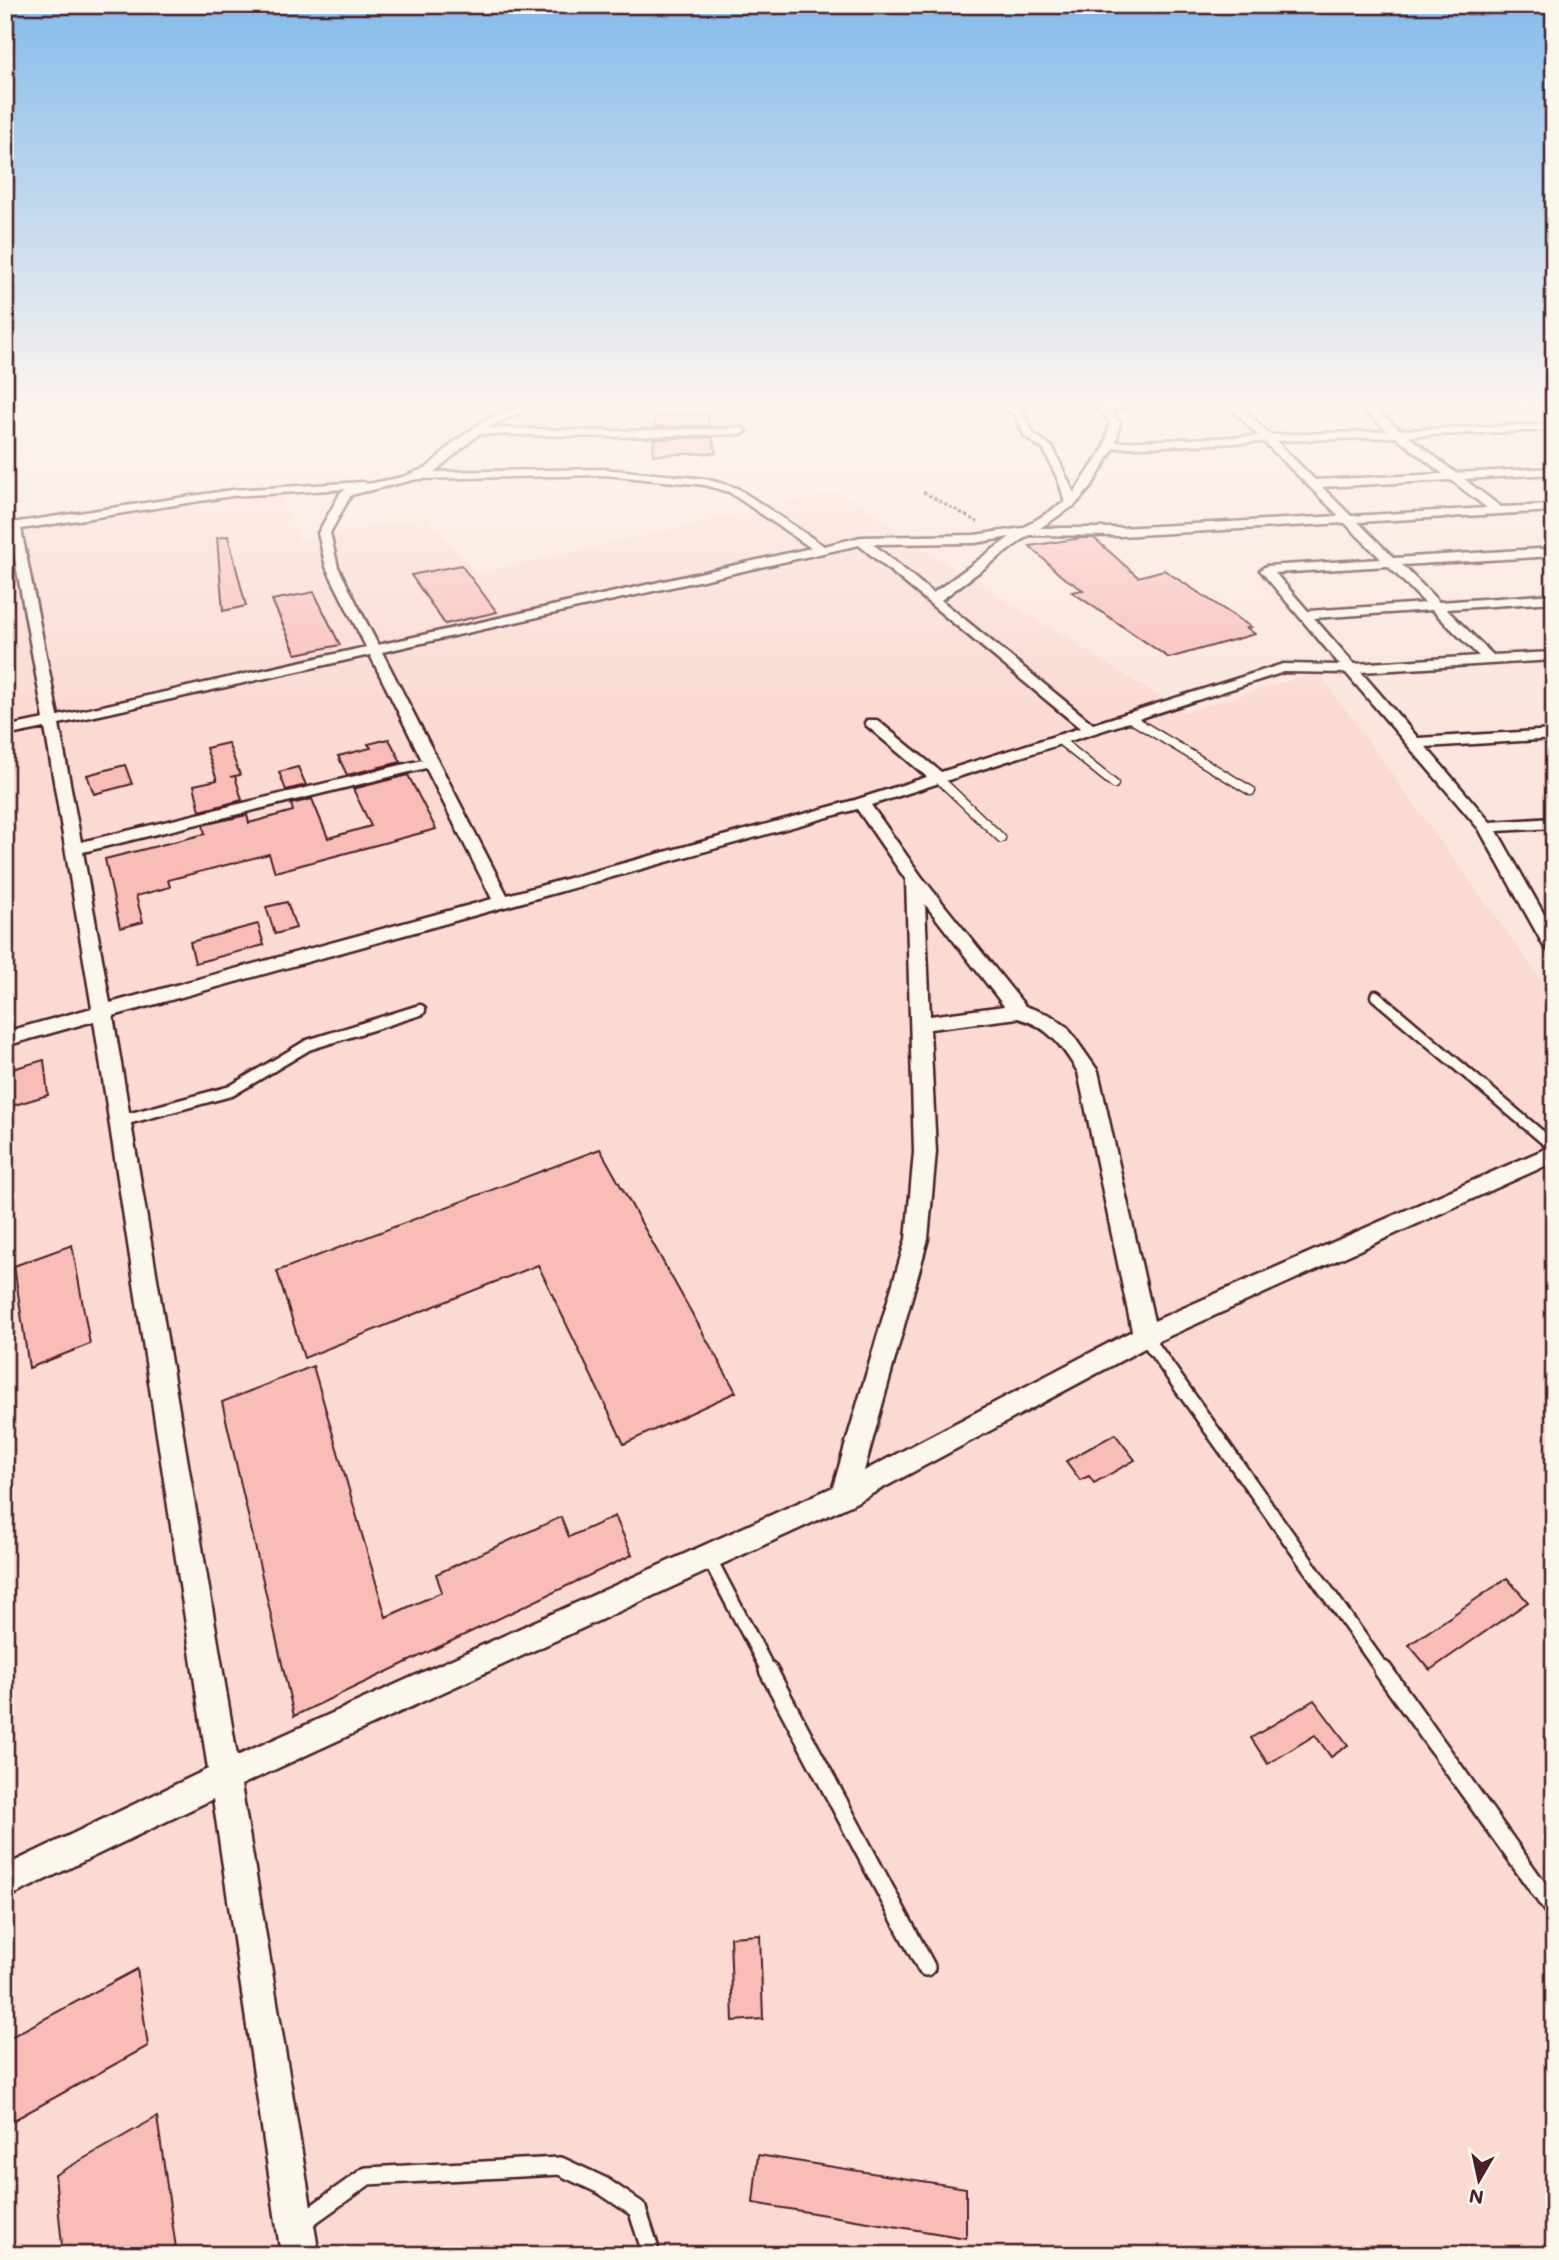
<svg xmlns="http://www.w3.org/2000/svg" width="1559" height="2260" viewBox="0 0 1559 2260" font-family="Mali,sans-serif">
  <rect width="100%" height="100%" fill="#fae6dc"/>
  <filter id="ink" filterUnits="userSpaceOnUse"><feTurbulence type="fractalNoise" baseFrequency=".0143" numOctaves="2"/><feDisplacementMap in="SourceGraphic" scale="14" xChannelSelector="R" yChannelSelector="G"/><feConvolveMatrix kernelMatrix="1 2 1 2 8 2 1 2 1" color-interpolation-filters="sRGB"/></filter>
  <g filter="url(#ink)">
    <polygon fill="#fadad1" points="277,483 298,541 426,517 476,574 840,491 903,536 1184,712 1318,672 1554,998 1554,2255 5,2255 5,505 6,524 167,496"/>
    <g fill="#f9bdb8" stroke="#4a1f2b" stroke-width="2">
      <polygon points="707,414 710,426 654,427 655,415"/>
      <polygon points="712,437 716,453 653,455 654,439"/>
      <polygon points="228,536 246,606 223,611 217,538"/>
      <polygon points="1082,538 1094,538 1138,577 1164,570 1251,627 1247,628 1255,634 1169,658 1072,592 1083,590 1060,575 1030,546"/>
      <polygon points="461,565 497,612 445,624 411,575"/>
      <polygon points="314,592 340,645 296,654 272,600"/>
      <polygon points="389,739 401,762 347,775 338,756 371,748 368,744"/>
      <polygon points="228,743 240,775 230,777 235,776 242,800 200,811 194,785 217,780 206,748"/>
      <polygon points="125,765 132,784 94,794 87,775"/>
      <polygon points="298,767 306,785 286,790 279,772"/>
      <polygon points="408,775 436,829 275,872 269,854 168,880 170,887 136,896 143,922 120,928 105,859 205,834 203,825 247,815 249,823 293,811 291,804 312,799 328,838 371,826 353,789"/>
      <polygon points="287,902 296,928 275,934 266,907"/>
      <polygon points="258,924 264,945 195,963 190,942"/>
      <polygon points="44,1060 48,1095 5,1108 5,1071"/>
      <polygon points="600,1149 736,1392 624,1444 538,1265 304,1358 277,1271"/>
      <polygon points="72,1245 90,1344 29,1368 14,1266"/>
      <polygon points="313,1366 386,1617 442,1592 436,1574 561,1517 569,1537 615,1516 632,1555 294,1716 222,1402"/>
      <polygon points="1115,1434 1135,1460 1094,1483 1089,1476 1080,1480 1066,1461"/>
      <polygon points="1507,1578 1528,1602 1430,1670 1409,1645"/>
      <polygon points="1314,1700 1348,1745 1331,1757 1315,1735 1268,1764 1251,1738"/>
      <polygon points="760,1935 763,2019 733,2021 730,1937"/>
      <polygon points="137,1969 148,2046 5,2125 5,2040"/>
      <polygon points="157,2117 177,2255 63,2255 55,2175"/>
      <polygon points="758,2155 966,2188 966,2238 753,2203"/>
    </g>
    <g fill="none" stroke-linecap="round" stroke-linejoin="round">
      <defs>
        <g id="service-far3">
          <polyline points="1128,717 1251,791"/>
          <polyline points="1058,739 1114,784"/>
          <polyline points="938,778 1001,838"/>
        </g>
        <g id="service-far2">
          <polyline points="1376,996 1554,1147"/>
          <polyline points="120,1121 231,1091 308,1045 420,1010"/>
        </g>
        <g id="service-far1">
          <polyline points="1145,1336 1384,1672"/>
          <polyline points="708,1556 769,1672"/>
        </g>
        <g id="service">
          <polyline points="768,1670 926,1967"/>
          <polyline points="1383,1670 1554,1910"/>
          <polyline points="301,2223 367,2176 560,2166 603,2186 637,2209 649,2246 649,2255"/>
        </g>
        <path id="minor" d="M 523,405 L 535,405 L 488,428 L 615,431 L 742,428 L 747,431 L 742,434 L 615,437 L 479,434 L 434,472 L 604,469 L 706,479 L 737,488 L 824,546 L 861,537 L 975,535 L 1023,528 L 1065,502 L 1059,482 L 1044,450 L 1025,437 L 1015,415 L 998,405 L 1010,405 L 1023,411 L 1033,433 L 1053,448 L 1074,493 L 1104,448 L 1110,423 L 1096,405 L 1137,405 L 1111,411 L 1120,423 L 1116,442 L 1258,436 L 1228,405 L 1238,405 L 1270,435 L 1388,431 L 1357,405 L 1368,405 L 1401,430 L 1554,424 L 1554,430 L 1408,436 L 1456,473 L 1554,468 L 1554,474 L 1464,479 L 1501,507 L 1554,505 L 1554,511 L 1358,522 L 1394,558 L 1554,548 L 1554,556 L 1402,565 L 1439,602 L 1554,594 L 1554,602 L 1446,609 L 1493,655 L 1554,652 L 1554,660 L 1361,672 L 1418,738 L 1554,730 L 1554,739 L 1426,747 L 1490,822 L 1554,818 L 1554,828 L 1497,831 L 1554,932 L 1554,954 L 1545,948 L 1479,829 L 1346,673 L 1284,672 L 871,805 L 921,876 L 1025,1006 L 1050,1015 L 1067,1027 L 1098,1071 L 1154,1321 L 1554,1145 L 1554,1162 L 1154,1343 L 853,1504 L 241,1785 L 319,2255 L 281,2255 L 213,1799 L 5,1899 L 5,1866 L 208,1769 L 94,1021 L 5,1046 L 5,1032 L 92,1008 L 45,728 L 5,736 L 5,727 L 44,719 L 10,531 L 5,532 L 5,524 L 232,490 L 363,482 L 368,484 L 403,477 L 428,467 L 455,441 L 484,421 ZM 1396,437 L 1443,474 L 1315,480 L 1276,441 ZM 1264,442 L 1339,516 L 1120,528 L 1040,528 L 1075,505 L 1091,487 L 1114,448 ZM 604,475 L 705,485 L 729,492 L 811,548 L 378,645 L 338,567 L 330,533 L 351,495 L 417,479 ZM 1451,480 L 1487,508 L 1351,516 L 1322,487 ZM 346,489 L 341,492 L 318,533 L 326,567 L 366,647 L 58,716 L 21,529 L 232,496 ZM 1345,523 L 1381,559 L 1266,566 L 1260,570 L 1340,665 L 1283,664 L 1093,724 L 941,600 L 1029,535 L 1120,536 ZM 1010,537 L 933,593 L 873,544 L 975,543 ZM 859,545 L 1080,728 L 941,772 L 877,720 L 867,720 L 865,723 L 867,726 L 927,777 L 855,800 L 507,895 L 382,652 ZM 1388,566 L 1425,603 L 1308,611 L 1275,573 ZM 1432,610 L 1479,656 L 1354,664 L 1314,618 ZM 370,655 L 422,760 L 81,842 L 59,724 ZM 426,768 L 492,899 L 110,1003 L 83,852 ZM 857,809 L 906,880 L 914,1152 L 906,1239 L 833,1487 L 237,1756 L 113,1016 ZM 925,904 L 1004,1006 L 930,1016 ZM 1018,1018 C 1048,1026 1062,1046 1078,1072 L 1132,1331 L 864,1471 L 928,1239 L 936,1152 L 930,1029 Z"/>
      </defs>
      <use href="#service-far3" stroke="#4a1f2b" stroke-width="11"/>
      <use href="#service-far2" stroke="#4a1f2b" stroke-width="15"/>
      <use href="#service-far1" stroke="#4a1f2b" stroke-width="18"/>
      <use href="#service" stroke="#4a1f2b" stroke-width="22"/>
      <use href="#minor" stroke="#4a1f2b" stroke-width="5"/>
      <polyline stroke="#4a1f2b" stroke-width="2.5" stroke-dasharray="3.5 2.5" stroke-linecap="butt" points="923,492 978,522"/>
      <use href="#service-far3" stroke="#fbf7ec" stroke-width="8"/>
      <use href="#service-far2" stroke="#fbf7ec" stroke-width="10"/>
      <use href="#service-far1" stroke="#fbf7ec" stroke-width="13"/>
      <use href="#service" stroke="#fbf7ec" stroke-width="17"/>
      <use href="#minor" fill="#fbf7ec" fill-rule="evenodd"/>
    </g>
  </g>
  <linearGradient id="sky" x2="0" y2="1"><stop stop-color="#85bceb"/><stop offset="0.56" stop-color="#fdf4ef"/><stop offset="1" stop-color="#fdf4ef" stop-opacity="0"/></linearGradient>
  <rect width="1559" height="721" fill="url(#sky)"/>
  <rect width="1559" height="2260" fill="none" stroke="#fbf7ec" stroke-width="28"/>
  <rect x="14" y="14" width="1531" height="2232" fill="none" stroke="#4a1f2b" stroke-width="2.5" filter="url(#ink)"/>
  <g transform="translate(1479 2180) rotate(189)" stroke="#fbf7ec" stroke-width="5" paint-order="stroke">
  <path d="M0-5L12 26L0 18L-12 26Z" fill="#4a1f2b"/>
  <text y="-10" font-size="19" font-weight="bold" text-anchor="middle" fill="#4a1f2b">N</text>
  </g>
</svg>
